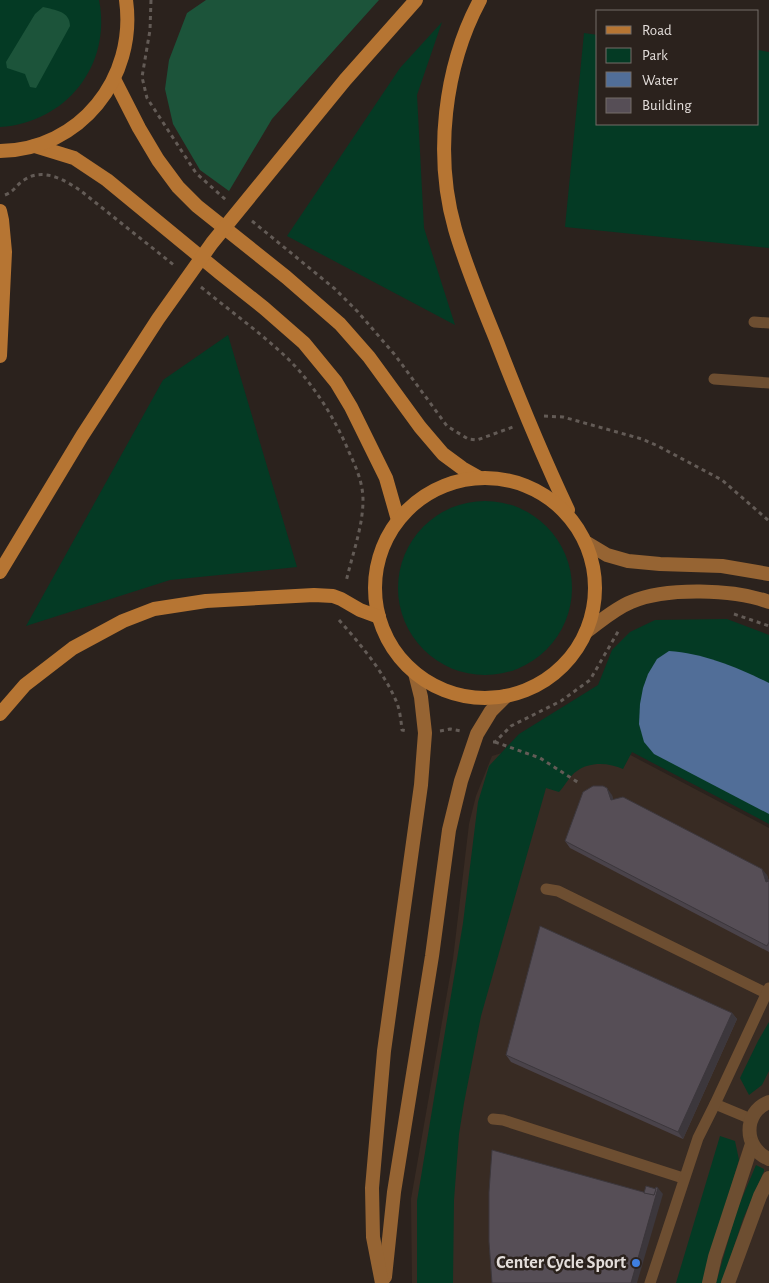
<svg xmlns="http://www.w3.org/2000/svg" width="769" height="1283" viewBox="0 0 769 1283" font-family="'Alegreya Sans',sans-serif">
  <rect width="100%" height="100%" fill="#2b221d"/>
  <polygon fill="#382b23" points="548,739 600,739 769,828 769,1283 412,1283 411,1199 453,959 469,824 476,796 492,756"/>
  <g fill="#043a24">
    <path d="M 0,0 L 99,0 C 112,65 66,123 0,127 Z"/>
    <polygon points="442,22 417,95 424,228 455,325 287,236 400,68"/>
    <polygon points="584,33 598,35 598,124 758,124 758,50 769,52 769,248 565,227"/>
    <polygon points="228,335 297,567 170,580 26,626 163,380"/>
    <circle cx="485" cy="588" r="87"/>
    <path d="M 727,619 L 769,635 L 769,824 L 632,752 L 623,769 C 610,763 590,761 577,771 C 570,775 565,786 559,792 L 546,788 L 481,1016 L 464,1103 L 459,1134 L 454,1200 L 453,1283 L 417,1283 L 417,1201 L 463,923 L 478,802 L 489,766 L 519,734 L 598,685 L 612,650 L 630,632 L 655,620 Z"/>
    <polygon points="769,1022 769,1071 762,1085 749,1095 740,1078 758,1041"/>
    <polygon points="720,1136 735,1141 739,1160 702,1283 676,1283"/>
    <polygon points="756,1165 764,1169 764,1171 743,1219 722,1283 716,1283 737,1210"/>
  </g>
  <g fill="#1c543a">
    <polygon points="206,0 379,0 272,119 229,191 200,170 173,124 165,89 169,60 187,13"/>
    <path d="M 43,7 C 55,10 70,11 70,26 L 36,88 L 30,87 L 25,74 L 7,68 L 6,62 L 35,14 Z"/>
  </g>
  <path fill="#516e98" d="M 669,651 C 703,653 739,668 769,683 L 769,814 L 654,754 L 644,742 L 639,724 L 640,704 L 643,688 L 648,674 L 657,659 Z"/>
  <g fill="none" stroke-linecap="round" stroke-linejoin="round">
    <g stroke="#635b56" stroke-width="3" stroke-dasharray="4 4" stroke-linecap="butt">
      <polyline points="151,0 150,30 142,77 147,98 196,173 226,200"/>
      <path d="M 5,195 C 15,191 16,185 24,180 C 43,167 65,180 81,191 L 175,266"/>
      <polyline points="252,221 335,289 358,312 395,355 447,426 468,439 477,440 513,427"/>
      <path d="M 201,287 C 229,310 258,331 284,355 C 311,380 335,418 349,452 C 356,467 363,483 363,500 C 363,527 352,555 346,582"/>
      <polyline points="544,416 563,417 642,439 658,446 722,480 769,521"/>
      <polyline points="734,614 769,626"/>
      <path d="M 339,620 C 361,645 384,672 397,703 C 400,711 401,721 402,730 L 407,731"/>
      <polyline points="440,731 450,729 461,731"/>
      <polyline points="493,742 495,742 511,726 561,701 590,680 619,630"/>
      <polyline points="495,742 540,758 579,783"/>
    </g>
    <g stroke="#6d4e31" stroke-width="11">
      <polyline points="754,322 769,323"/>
      <polyline points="714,379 769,383"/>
      <polyline points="546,889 558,891 766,993"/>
      <polyline points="715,1104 751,1119"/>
      <polyline points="493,1119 503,1120 683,1178"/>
      <polyline points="650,1283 698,1138 715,1104 769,988"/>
    </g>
    <g stroke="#6d4e31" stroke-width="14">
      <path d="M 769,1102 C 743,1112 743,1148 769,1159"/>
      <polyline points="709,1283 715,1257 752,1144"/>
      <polyline points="728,1283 760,1196 769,1178"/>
    </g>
    <g stroke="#966433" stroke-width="14">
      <polyline points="587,543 607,555 628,561 660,564 722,566 769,574"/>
      <path d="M 586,632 C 601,621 614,609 631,602 C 666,587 734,589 769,602"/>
      <polyline points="385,1277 394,1192 432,956 449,830 461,781 477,734 491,711 506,696"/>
      <polyline points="382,1283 373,1237 372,1188 384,1051 421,785 425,733 421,697 415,673"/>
    </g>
    <g stroke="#b67533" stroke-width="14">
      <path d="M 480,0 C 444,67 434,156 455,229 C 466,267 482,305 497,342 C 519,399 542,455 568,510"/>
      <polyline points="114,79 139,128 158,160 178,187 197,206 286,277 340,324 369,357 420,427 443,454 462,468 478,477"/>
      <polyline points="35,146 74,158 107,180 220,273 264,308 304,343 336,382 351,407 386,478 398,520"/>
      <path d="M 0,151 C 80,150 137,78 126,0"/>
      <polyline points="0,211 2,220 5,252 0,356"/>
      <circle cx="485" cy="588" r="110"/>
      <polyline points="0,572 82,436 158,319 212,243 345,80 416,0"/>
      <polyline points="0,714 25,685 73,648 123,621 154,609 206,601 314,595 333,596 341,599 360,610 379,617"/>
    </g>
  </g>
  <g fill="#4a434a">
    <polygon points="612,795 613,800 767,875 769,881 769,952 570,848 565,841"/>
    <polygon points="732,1013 737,1019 683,1139 511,1062 506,1055"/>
  </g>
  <g fill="#3c373c">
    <polygon points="607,788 612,795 615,807 611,800"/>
    <polygon points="762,869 767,875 769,882 766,882"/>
    <polygon points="732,1013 737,1019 683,1139 678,1132"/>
    <polygon points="658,1188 663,1194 637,1283 631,1283"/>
  </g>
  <g fill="#564e56" stroke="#3c373c">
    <polygon points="593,786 603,786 607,788 611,800 623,797 762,869 766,882 769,881 769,942 767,946 565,841 583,792"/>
    <polygon points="540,926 732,1013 678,1132 506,1055"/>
    <polygon points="492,1150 654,1195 656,1187 658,1188 631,1283 492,1283 489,1242 489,1192"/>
    <polygon points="646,1186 656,1189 654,1195 644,1193"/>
  </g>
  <circle fill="#3f7fe0" stroke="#2b221d" stroke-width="2" cx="636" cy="1263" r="5"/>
  <g text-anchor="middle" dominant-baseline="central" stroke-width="5" stroke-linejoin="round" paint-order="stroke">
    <g font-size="18" font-weight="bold" fill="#e3ddda" stroke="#2b221d" text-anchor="end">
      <text x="626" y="1263">Center Cycle Sport</text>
    </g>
  </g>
  <rect x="596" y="10" width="162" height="115" fill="#2b221d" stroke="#756d69"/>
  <rect x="606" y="26" width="25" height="8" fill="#b67533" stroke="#756d69"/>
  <text x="642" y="35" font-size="15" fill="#e3ddda">Road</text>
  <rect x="606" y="48" width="25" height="15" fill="#043a24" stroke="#756d69"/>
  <text x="642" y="60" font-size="15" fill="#e3ddda">Park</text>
  <rect x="606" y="72" width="25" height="15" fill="#516e98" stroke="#756d69"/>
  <text x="642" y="85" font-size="15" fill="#e3ddda">Water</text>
  <rect x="606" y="98" width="25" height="15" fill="#564e56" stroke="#756d69"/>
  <text x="642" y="110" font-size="15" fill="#e3ddda">Building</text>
</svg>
